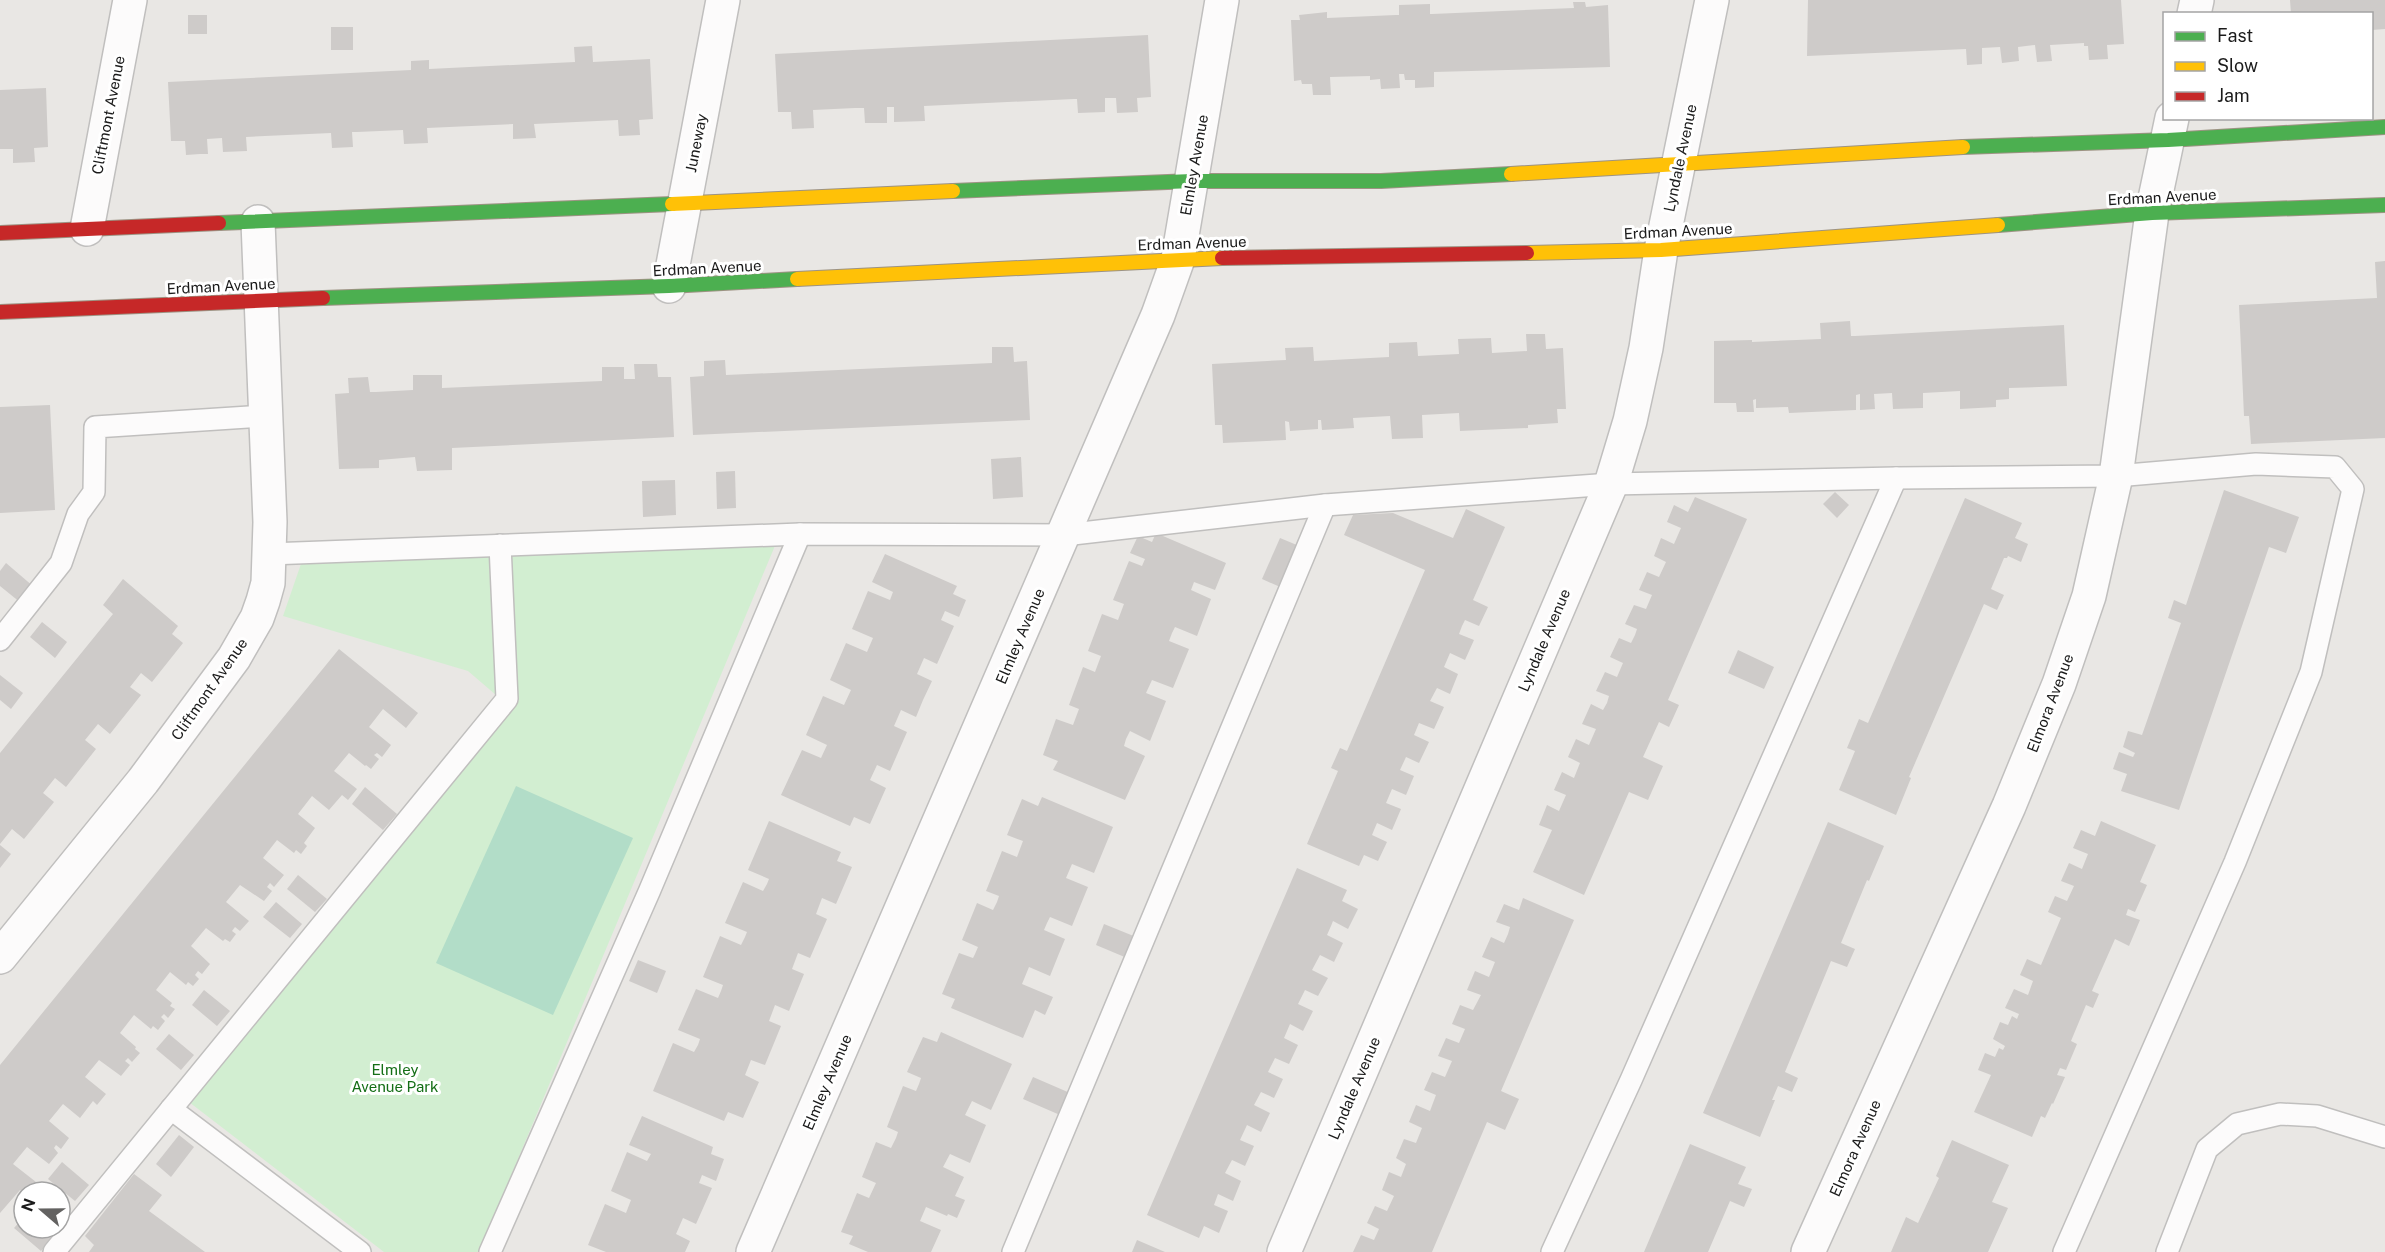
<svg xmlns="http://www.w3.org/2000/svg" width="2385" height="1252" viewBox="0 0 2385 1252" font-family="'Public Sans',sans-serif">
  <rect width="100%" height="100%" fill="#e9e7e4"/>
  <polygon fill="#d2eed1" points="777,541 479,1252 384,1252 189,1102 510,707 468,671 283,616 302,561"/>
  <polygon fill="#b2ddc8" points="516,786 633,838 553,1015 436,963"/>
  <g fill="#cecbc9">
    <polygon points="1808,0 2121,0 2124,44 2107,45 2108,59 2089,60 2088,46 2084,46 2084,43 2050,45 2052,61 2037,62 2035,45 2018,47 2019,61 2002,63 2000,47 1982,48 1982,64 1967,65 1966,49 1807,56"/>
    <polygon points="2290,0 2385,0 2385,29 2372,30 2372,14 2291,14"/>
    <polygon points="1573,2 1585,2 1586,7 1608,5 1610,67 1434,72 1434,87 1415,88 1415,80 1405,80 1404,74 1399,74 1400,88 1381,89 1380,79 1370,80 1370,76 1330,77 1331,95 1313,95 1312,84 1302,84 1301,80 1294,81 1291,20 1300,20 1299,15 1327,12 1327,18 1396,15 1399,15 1399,5 1430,4 1430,14 1432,14 1574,8"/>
    <rect x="188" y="15" width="19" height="19"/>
    <rect x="331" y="27" width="22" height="23"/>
    <polygon points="1148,35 1151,97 1137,98 1138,112 1117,113 1116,98 1105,98 1105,112 1078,113 1077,99 1074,99 924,106 925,121 894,122 894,107 887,107 887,123 865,123 864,108 855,108 813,110 814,128 792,129 791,112 778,112 775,54"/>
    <polygon points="592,46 593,62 650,59 653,119 639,120 640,135 619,136 618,120 534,124 536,138 513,139 513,124 427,128 428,143 404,144 403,130 357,132 352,132 353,147 332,148 331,133 246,137 247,151 223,152 222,138 207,139 208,154 200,154 186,155 185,141 171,141 168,82 411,70 411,61 429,60 429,69 575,62 574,47"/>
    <polygon points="46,88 48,147 34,148 35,162 13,163 13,149 0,149 0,90"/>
    <polygon points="2385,261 2385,438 2251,444 2249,416 2244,416 2239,305 2377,298 2375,262"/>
    <polygon points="1850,321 1851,336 1855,336 2064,325 2067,386 2009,388 2009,399 1996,400 1996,407 1960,409 1960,391 1923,393 1923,408 1893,409 1892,393 1874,394 1875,409 1860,410 1860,394 1856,395 1856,410 1789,413 1788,407 1756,408 1756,399 1753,400 1754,412 1737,412 1736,403 1714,403 1714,341 1752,340 1752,342 1821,339 1820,323"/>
    <polygon points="1526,334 1545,334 1546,349 1563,348 1566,409 1557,409 1558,423 1528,425 1528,428 1460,431 1459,413 1422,415 1423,438 1392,439 1390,416 1353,418 1354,428 1322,430 1321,420 1318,420 1318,429 1290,431 1289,422 1285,421 1286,440 1223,443 1222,425 1215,425 1212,364 1286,360 1285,348 1313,347 1314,361 1389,357 1389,343 1417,342 1418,356 1459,354 1458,339 1491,338 1492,353 1527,351"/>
    <polygon points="992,347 1013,347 1014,362 1027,361 1030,420 693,435 690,377 704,376 704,361 725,360 726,375 992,363"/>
    <polygon points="634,364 657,364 658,377 671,377 674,437 452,448 452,470 417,471 415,457 379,460 379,468 339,469 335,394 349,393 348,378 368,377 370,392 376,392 413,390 413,375 442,375 442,388 602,381 602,367 624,367 624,379 635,379"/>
    <polygon points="50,405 55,510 0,513 0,407"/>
    <polygon points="1021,457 1023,497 993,499 991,459"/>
    <polygon points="735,471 736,508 717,509 716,472"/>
    <polygon points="675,480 676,515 643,517 642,481"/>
    <polygon points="2224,490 2299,517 2286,553 2269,547 2179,810 2121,791 2127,774 2113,769 2119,752 2133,757 2135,753 2123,747 2128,731 2142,735 2181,623 2168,618 2174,600 2186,605"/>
    <polygon points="1835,492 1849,505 1837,518 1823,504"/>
    <polygon points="1695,497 1747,519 1668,700 1679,705 1669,727 1659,722 1643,757 1663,766 1648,800 1629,792 1584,895 1533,872 1552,830 1539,825 1547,805 1559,811 1566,795 1554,790 1562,772 1574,778 1580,763 1568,757 1576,739 1589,745 1596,729 1582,724 1591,704 1603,710 1607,703 1609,696 1596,691 1605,672 1617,677 1623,663 1610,657 1619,638 1631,643 1635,635 1637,629 1625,624 1634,605 1646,609 1652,595 1639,590 1647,572 1659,577 1666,562 1654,556 1661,538 1674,544 1681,528 1667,522 1674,505 1688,512"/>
    <polygon points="1965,498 2022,523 2015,538 2028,544 2021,562 2008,556 2007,558 2004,558 1991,589 2004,595 1997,610 1984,604 1909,777 1911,778 1896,815 1839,790 1855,751 1847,748 1859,719 1868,723"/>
    <polygon points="1466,509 1505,527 1473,600 1488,607 1479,626 1465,620 1462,626 1459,634 1474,640 1465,660 1450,653 1444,667 1458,674 1450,694 1437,688 1430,701 1444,707 1434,729 1419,723 1414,735 1429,742 1419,763 1406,757 1400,770 1414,776 1406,795 1392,789 1386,803 1401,809 1392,830 1377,823 1374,830 1372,835 1387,842 1378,861 1364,855 1359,866 1307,844 1338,771 1331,768 1340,748 1347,751 1425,570 1344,535 1353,515 1393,513 1453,538"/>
    <polygon points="1156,533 1226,563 1215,590 1194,582 1191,590 1211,599 1197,636 1175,627 1172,633 1169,641 1189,649 1173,688 1152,680 1146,693 1166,701 1150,741 1130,731 1126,739 1124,746 1145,756 1125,800 1053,770 1058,761 1043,755 1056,719 1073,725 1079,709 1069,705 1083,667 1095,672 1101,656 1088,651 1102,614 1118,620 1124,604 1113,600 1129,561 1142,566 1145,559 1130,553 1138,536 1152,542"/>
    <polygon points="1280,538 1304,548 1287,590 1262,579"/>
    <polygon points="885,554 957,586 953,594 966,600 959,617 945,611 941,620 954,626 937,664 924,658 917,674 932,681 923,700 916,717 901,710 894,726 907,732 890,771 877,765 870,780 886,788 870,824 854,817 850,826 781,795 802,750 821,758 827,745 806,735 823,696 844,705 851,690 830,680 846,643 867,652 873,638 852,629 868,591 890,600 893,592 872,582"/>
    <polygon points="6,563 34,587 21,603 0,586 0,571"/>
    <polygon points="123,579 178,626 172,634 183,643 152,682 141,673 130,687 141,695 110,734 98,724 85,740 96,749 66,787 55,778 43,793 54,802 24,839 12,829 0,844 0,753 113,614 103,605"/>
    <polygon points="42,622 67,642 55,658 30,637"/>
    <polygon points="339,649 418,713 406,728 383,709 369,727 391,745 382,757 377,753 374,755 379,759 371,769 366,765 365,766 349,753 334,771 357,789 348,800 342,795 329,810 312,796 298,814 315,828 304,843 307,846 301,854 296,850 294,853 277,840 263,858 284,875 274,887 270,883 267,887 272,891 264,901 240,885 226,902 249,921 240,931 235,927 232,931 236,934 230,942 225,939 223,941 206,928 191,946 210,964 202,974 198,971 195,975 199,979 193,986 188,982 186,985 170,972 156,990 172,1003 170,1006 175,1009 168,1018 164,1014 161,1017 165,1021 158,1030 153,1026 151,1029 134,1015 120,1033 136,1047 135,1049 140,1053 132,1062 128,1058 125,1061 130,1065 121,1076 99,1060 85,1077 106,1094 97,1105 93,1101 80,1118 63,1104 49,1121 69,1138 61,1149 56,1145 54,1148 58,1153 49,1164 27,1147 13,1164 36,1182 28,1192 24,1193 20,1190 0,1213 0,1065"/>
    <polygon points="1738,650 1774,667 1764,689 1728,673"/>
    <polygon points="0,675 23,693 11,709 0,700"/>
    <polygon points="365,787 397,814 383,830 352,804"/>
    <polygon points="1042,797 1113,827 1094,873 1072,864 1066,878 1088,887 1072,926 1050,917 1047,923 1044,930 1065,939 1058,956 1050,976 1029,967 1022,984 1053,997 1045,1015 1035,1010 1023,1038 951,1008 955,999 942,994 959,953 973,958 975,954 978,947 962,940 977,903 993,910 997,902 999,896 986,891 1002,851 1017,857 1023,841 1007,835 1022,799 1038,806"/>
    <polygon points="769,821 841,852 837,861 852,867 836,904 822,898 816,914 827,919 810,958 798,953 792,969 804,974 789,1011 775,1005 769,1021 781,1026 765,1065 751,1060 745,1075 759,1082 743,1118 728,1112 724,1121 653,1091 673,1043 694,1052 698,1045 700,1039 678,1030 696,989 718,998 721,991 723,985 703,977 720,936 741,945 745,937 747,932 725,923 743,882 763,891 767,884 769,879 748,870"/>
    <polygon points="2101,821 2156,845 2140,882 2147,885 2135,912 2128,909 2126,915 2140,920 2129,946 2115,939 2092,991 2099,994 2093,1008 2086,1005 2071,1041 2077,1044 2066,1070 2060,1068 2057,1075 2065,1077 2053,1104 2052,1103 2045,1118 2041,1116 2032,1137 1974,1112 1991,1075 1978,1070 1985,1053 1995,1057 1999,1048 2003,1050 2005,1046 1993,1039 2000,1022 2008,1025 2012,1016 2017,1019 2019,1014 2005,1008 2014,989 2028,995 2033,981 2020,975 2027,959 2041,965 2061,918 2048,912 2055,896 2067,901 2074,886 2061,881 2069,863 2082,869 2088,854 2073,848 2081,830 2095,836"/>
    <polygon points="1828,822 1884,846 1869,881 1867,880 1841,943 1855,949 1847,967 1831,961 1785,1072 1798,1078 1792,1092 1778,1086 1772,1100 1775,1100 1760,1137 1703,1113"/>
    <polygon points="0,845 11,854 0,868"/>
    <polygon points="1297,868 1347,890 1342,901 1358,909 1348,929 1333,921 1331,926 1327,935 1343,943 1334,962 1320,955 1312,970 1328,978 1318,996 1305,990 1298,1004 1313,1011 1303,1031 1290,1024 1284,1038 1298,1045 1289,1064 1275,1058 1268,1072 1283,1079 1274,1098 1261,1092 1254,1105 1270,1113 1261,1132 1247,1125 1240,1140 1254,1146 1245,1166 1232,1160 1225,1173 1241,1181 1233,1201 1218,1194 1214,1205 1228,1211 1219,1233 1204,1226 1199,1238 1147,1215"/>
    <polygon points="298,875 327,899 315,912 287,889"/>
    <polygon points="1523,898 1574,920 1501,1091 1519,1099 1505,1130 1487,1122 1432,1252 1353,1252 1361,1235 1374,1240 1379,1229 1367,1223 1375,1206 1387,1211 1394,1196 1382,1190 1389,1172 1401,1177 1406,1164 1396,1158 1404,1139 1416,1143 1422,1128 1409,1122 1416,1105 1430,1111 1436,1095 1424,1090 1432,1072 1445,1077 1452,1061 1438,1056 1446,1038 1459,1043 1465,1029 1452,1024 1460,1005 1473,1010 1481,995 1467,990 1475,971 1489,977 1495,962 1482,957 1491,937 1504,943 1508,934 1510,927 1496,922 1504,904 1519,910"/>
    <polygon points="276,902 302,924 290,938 263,917"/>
    <polygon points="1104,924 1136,937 1127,958 1096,945"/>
    <polygon points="638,960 666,971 657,993 629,981"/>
    <polygon points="204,990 230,1011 217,1026 192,1005"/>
    <polygon points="941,1032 1012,1064 991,1110 972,1101 965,1115 986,1125 970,1163 950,1154 943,1167 964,1177 955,1196 965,1200 957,1218 948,1214 947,1216 926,1207 920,1221 941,1230 931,1252 868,1252 849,1244 853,1236 841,1232 857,1193 869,1198 876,1183 862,1177 876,1142 891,1148 896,1138 898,1132 887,1127 903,1086 916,1091 919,1084 921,1078 907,1072 923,1037 937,1042"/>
    <polygon points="169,1034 194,1055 181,1070 156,1049"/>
    <polygon points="1033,1077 1070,1093 1060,1115 1023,1099"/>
    <polygon points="642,1116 713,1147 711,1154 724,1159 716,1181 702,1175 699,1183 712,1188 696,1224 683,1218 676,1234 690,1241 685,1252 606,1252 588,1245 605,1204 626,1213 631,1200 611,1191 627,1152 647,1161 651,1154 629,1145"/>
    <polygon points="179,1135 194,1147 171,1177 156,1164"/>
    <polygon points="1952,1140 2009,1165 1992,1202 2008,1208 1988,1252 1891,1252 1906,1217 1918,1223 1939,1178 1936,1176"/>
    <polygon points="1690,1144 1746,1167 1738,1184 1752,1189 1744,1207 1730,1201 1708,1252 1644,1252"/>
    <polygon points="62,1162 89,1185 75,1201 48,1179"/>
    <polygon points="134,1174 162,1195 149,1211 205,1252 89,1252 94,1245 85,1236"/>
    <polygon points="24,1217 24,1228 60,1228 41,1251 14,1228"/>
    <polygon points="1137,1240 1165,1252 1132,1252"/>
  </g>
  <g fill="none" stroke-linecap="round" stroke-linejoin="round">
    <defs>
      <g id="lane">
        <polyline points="269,554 800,534 1064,535 1325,505 1611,484 1896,478 2116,476 2256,464 2335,467 2353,489 2311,672 2235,862 2064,1252"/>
        <polyline points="0,640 61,563 78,514 94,492 95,427 265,416"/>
        <polyline points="171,1109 360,1252"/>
        <polyline points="54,1252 507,699 500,545"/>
        <polyline points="490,1252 649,892 800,534"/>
        <polyline points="1013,1252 1325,505"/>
        <polyline points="1552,1252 1631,1080 1896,478"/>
        <polyline points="2167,1252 2207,1149 2237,1124 2280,1114 2317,1116 2385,1137"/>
      </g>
      <g id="street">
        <polyline points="2194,14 2197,0"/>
        <polyline points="87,229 130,0"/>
        <polyline points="669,286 723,0"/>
        <polyline points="0,957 143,781 234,658 257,618 263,601 268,583 270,522 258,222"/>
        <polyline points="753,1252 1158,315 1178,259 1222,0"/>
        <polyline points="1284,1252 1611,484 1630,421 1646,348 1661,250 1712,0"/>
        <polyline points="1808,1252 2009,806 2059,684 2089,596 2116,476 2152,213 2172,118"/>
      </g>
      <g id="fast">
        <polyline points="1963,147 2168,140 2385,127"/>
        <polyline points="953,191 1192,181 1381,181 1511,174"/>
        <polyline points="219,223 672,204"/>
        <polyline points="1998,225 2152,213 2385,205"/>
        <polyline points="323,298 669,286 797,279"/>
      </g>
      <g id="slow">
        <polyline points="1511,174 1963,147"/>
        <polyline points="672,204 953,191"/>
        <polyline points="1527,253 1661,250 1998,225"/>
        <polyline points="797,279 1222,258"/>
      </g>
      <g id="jam">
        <polyline points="0,233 219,223"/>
        <polyline points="1222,258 1527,253"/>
        <polyline points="0,312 323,298"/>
      </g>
    </defs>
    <use href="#lane" stroke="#c0bfbe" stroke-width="24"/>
    <use href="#street" stroke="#c0bfbe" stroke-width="36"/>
    <use href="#fast" stroke="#9d9383" stroke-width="16"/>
    <use href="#slow" stroke="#9d9383" stroke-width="16"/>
    <use href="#jam" stroke="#9d9383" stroke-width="16"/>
    <use href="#lane" stroke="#fcfbfb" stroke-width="21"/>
    <use href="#street" stroke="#fcfbfb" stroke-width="33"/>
    <use href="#fast" stroke="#4caf50" stroke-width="14"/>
    <use href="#slow" stroke="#ffc107" stroke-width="14"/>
    <use href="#jam" stroke="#c62828" stroke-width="14"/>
  </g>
  <g text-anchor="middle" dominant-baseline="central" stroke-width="6" stroke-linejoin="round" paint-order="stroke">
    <g font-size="15" fill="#1b1b1b" stroke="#fff">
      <text transform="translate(108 115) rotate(-79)">Cliftmont Avenue</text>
      <text transform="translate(696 143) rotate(-79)">Juneway</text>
      <text transform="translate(1680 158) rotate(-78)">Lyndale Avenue</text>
      <text transform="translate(1194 165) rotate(-80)">Elmley Avenue</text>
      <text transform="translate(2162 197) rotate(-3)">Erdman Avenue</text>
      <text transform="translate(1678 231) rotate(-3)">Erdman Avenue</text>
      <text transform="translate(1192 243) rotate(-2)">Erdman Avenue</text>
      <text transform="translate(707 268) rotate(-3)">Erdman Avenue</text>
      <text transform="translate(221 286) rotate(-3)">Erdman Avenue</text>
      <text transform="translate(1020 636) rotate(-67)">Elmley Avenue</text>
      <text transform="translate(1544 640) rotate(-67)">Lyndale Avenue</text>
      <text transform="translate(209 689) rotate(-55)">Cliftmont Avenue</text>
      <text transform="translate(2050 703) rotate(-69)">Elmora Avenue</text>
      <text transform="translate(827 1082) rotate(-67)">Elmley Avenue</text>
      <text transform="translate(1354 1088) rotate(-67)">Lyndale Avenue</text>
      <text transform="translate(1855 1148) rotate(-66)">Elmora Avenue</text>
    </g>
    <g font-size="15" fill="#146e16" stroke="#fff">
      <text x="395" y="1069">Elmley<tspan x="395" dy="17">Avenue Park</tspan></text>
    </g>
  </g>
  <rect x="2163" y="12" width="210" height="108" fill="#ffffff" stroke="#a4a4a4" stroke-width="1.5"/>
  <rect x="2175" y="32" width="30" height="9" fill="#4caf50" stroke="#a4a4a4" stroke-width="1.5"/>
  <text x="2217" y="42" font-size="18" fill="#1b1b1b">Fast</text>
  <rect x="2175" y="62" width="30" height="9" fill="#ffc107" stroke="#a4a4a4" stroke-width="1.5"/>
  <text x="2217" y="72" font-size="18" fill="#1b1b1b">Slow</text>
  <rect x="2175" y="92" width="30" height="9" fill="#c62828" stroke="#a4a4a4" stroke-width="1.5"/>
  <text x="2217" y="102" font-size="18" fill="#1b1b1b">Jam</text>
  <g transform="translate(42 1210) rotate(290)"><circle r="28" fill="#ffffff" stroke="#a4a4a4" stroke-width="1.5"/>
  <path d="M0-4.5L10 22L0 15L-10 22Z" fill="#636261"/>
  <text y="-9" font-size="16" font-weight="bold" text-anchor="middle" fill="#1b1b1b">N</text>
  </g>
</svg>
